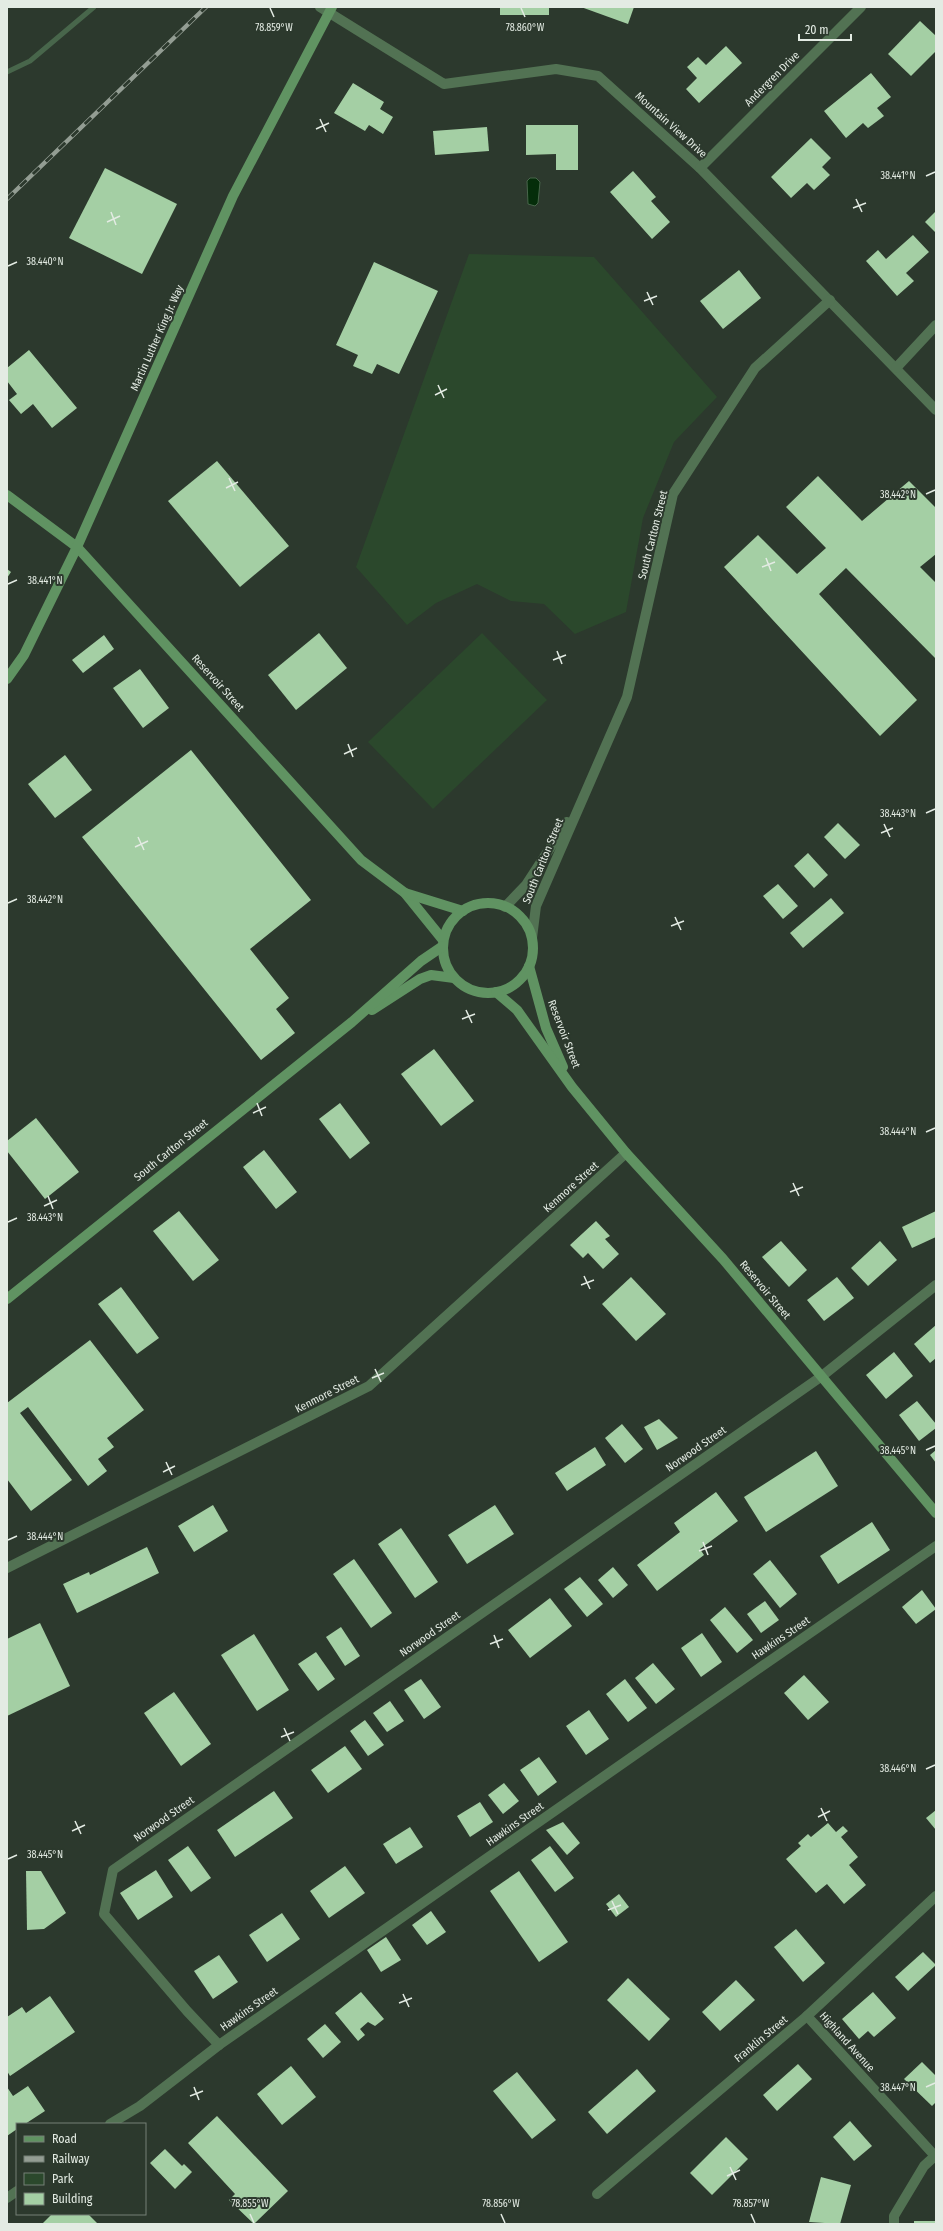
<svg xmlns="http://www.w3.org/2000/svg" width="943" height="2231" viewBox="0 0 943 2231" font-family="'Fira Sans Condensed',sans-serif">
  <rect width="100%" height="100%" fill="#2c392d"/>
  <g fill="#2b482c">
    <polygon points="469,254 594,257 717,397 674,442 643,518 626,612 575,634 544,604 511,601 477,584 436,603 407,625 356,567"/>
    <polygon points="482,633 547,700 433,809 368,742"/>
  </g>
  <polygon fill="#052d0a" stroke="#48664b" points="530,178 536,178 540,182 538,203 535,206 528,204 527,181"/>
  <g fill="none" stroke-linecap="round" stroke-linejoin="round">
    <polyline stroke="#48664b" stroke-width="5" points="7,72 30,61 94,7"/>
  </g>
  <g fill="#a4cfa4">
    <rect x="500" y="7" width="49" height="8"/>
    <polygon points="581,7 634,7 628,24"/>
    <polygon points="920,21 936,36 936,51 911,76 888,54"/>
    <polygon points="726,46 742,63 699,103 686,89 697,78 687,67 698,57 706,65"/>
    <polygon points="871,73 891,97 877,108 884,116 868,128 863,123 846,138 824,111"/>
    <polygon points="353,83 384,102 380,109 393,117 383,134 369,125 365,131 334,113"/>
    <polygon points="526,125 578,125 578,170 556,170 556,154 526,155"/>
    <polygon points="487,127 489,151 435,155 433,131"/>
    <polygon points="811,138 831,158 822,167 830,175 814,190 807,183 791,198 771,177"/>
    <polygon points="105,168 177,204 142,274 69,238"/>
    <polygon points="633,171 656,197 651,201 670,222 652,239 610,192"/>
    <polygon points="936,211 936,233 925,222"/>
    <polygon points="913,235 929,252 906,273 914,281 897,296 866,261 878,250 886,259"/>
    <polygon points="374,262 438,291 399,374 377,364 372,374 353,366 358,355 336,345"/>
    <polygon points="739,270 761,298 723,329 700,301"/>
    <polygon points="29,350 77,408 52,428 33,404 21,414 9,400 17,394 7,381 7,368"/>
    <polygon points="217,461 289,546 240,587 168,501"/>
    <polygon points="818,476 862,521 909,481 936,508 936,554 920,567 936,583 936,659 846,568 819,594 917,700 880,736 724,567 758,535 797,574 826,548 786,507"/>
    <polygon points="7,569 11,572 7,578"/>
    <polygon points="319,633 347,668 296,710 268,675"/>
    <polygon points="104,635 114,649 83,673 72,660"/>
    <polygon points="140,669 169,708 143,728 113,688"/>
    <polygon points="191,750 311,900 250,949 289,998 276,1009 295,1033 261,1060 82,837"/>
    <polygon points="65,755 92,790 55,818 28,784"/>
    <polygon points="838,823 860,845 845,859 824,837"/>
    <polygon points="808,853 828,875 814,888 794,866"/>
    <polygon points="778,884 798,906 783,919 763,896"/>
    <polygon points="831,898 844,913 803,948 790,933"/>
    <polygon points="434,1049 474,1101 441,1126 401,1074"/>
    <polygon points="340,1103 370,1143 350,1159 319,1119"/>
    <polygon points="36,1118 79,1172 45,1199 7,1151 7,1141"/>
    <polygon points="264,1150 297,1192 276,1209 243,1167"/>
    <polygon points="179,1211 219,1260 193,1281 153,1231"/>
    <polygon points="936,1211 936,1237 912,1248 902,1227"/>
    <polygon points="596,1221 610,1236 605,1239 619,1254 603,1269 588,1253 583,1258 570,1245"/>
    <polygon points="781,1241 807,1270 789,1287 762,1257"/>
    <polygon points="880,1241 897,1260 868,1286 851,1268"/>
    <polygon points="631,1277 666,1314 636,1341 602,1304"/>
    <polygon points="837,1277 854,1298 824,1321 807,1300"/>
    <polygon points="121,1287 159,1338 137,1354 98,1304"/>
    <polygon points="936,1325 936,1358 930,1363 914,1344"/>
    <polygon points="90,1340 144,1410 107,1438 114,1447 98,1459 107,1471 88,1486 28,1407 20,1413 72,1480 31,1511 7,1479 7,1403"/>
    <polygon points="894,1352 913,1376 886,1399 866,1375"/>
    <polygon points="917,1401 936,1424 936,1428 919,1441 899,1415"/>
    <polygon points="659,1419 678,1438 657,1450 644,1427"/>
    <polygon points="622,1424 643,1449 625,1463 605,1438"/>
    <polygon points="595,1447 606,1465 567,1491 555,1473"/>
    <polygon points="936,1450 936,1463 930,1455"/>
    <polygon points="816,1451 838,1486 766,1532 744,1497"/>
    <polygon points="716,1492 738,1521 700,1549 704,1555 657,1591 637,1565 680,1532 674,1523"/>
    <polygon points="213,1505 228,1531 194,1552 178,1526"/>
    <polygon points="495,1505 514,1534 467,1564 448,1535"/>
    <polygon points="872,1522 890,1550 838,1584 820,1556"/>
    <polygon points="401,1528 438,1582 415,1598 378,1544"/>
    <polygon points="147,1547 159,1573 77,1613 63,1584 89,1572 90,1575"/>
    <polygon points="354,1559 392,1613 371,1628 333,1574"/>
    <polygon points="770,1560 797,1594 780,1608 753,1574"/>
    <polygon points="613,1567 628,1585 613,1598 598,1580"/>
    <polygon points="580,1577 603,1604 587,1617 564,1589"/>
    <polygon points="922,1590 936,1609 916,1624 902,1607"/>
    <polygon points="550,1598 572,1626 530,1658 508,1630"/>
    <polygon points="765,1601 779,1620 761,1633 747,1614"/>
    <polygon points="725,1607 753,1640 737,1653 710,1620"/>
    <polygon points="40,1623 70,1686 7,1716 7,1639"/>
    <polygon points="341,1627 360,1656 345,1666 326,1637"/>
    <polygon points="702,1633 722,1662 701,1677 681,1648"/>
    <polygon points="254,1634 289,1690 257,1711 221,1655"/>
    <polygon points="316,1652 335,1679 318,1691 298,1664"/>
    <polygon points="653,1663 675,1689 656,1704 635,1678"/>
    <polygon points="804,1675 829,1702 808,1720 784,1693"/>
    <polygon points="421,1679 441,1707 424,1719 404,1690"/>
    <polygon points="625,1679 647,1708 628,1722 606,1694"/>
    <polygon points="174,1692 211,1744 181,1766 144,1713"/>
    <polygon points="390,1701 404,1721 387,1732 373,1713"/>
    <polygon points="589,1710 609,1739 586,1755 566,1726"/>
    <polygon points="365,1720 384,1745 368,1756 350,1731"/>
    <polygon points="345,1746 362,1769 328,1793 311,1770"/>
    <polygon points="539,1757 557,1782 538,1796 520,1770"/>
    <polygon points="504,1783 519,1801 503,1814 488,1795"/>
    <polygon points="274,1791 293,1818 235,1857 217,1830"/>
    <polygon points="480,1802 493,1822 470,1837 457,1816"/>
    <polygon points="936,1810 936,1830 926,1818"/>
    <polygon points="563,1822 580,1843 567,1855 546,1830"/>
    <polygon points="828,1823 836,1832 843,1826 848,1831 841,1837 858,1857 849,1865 866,1885 844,1904 827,1884 816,1893 786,1859 801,1846 798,1843 808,1834 811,1837"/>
    <polygon points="410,1827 423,1847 396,1864 383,1844"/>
    <polygon points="188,1846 211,1878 191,1892 168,1860"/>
    <polygon points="550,1846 574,1878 555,1892 531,1860"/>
    <polygon points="345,1866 365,1893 329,1918 310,1891"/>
    <polygon points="156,1870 173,1897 138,1920 120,1893"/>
    <polygon points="26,1871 41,1871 66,1913 44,1929 27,1930"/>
    <polygon points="519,1871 568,1942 539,1962 490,1891"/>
    <polygon points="619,1894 629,1907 616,1917 606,1904"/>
    <polygon points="431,1911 446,1932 427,1945 412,1925"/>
    <polygon points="282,1913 300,1939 267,1962 249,1935"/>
    <polygon points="796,1929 825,1963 803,1982 774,1947"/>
    <polygon points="386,1937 401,1960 381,1972 367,1950"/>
    <polygon points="923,1952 936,1965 908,1991 895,1977"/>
    <polygon points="219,1955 238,1982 213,1999 194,1971"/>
    <polygon points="628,1978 670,2019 649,2041 607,2000"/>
    <polygon points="736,1980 755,2000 720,2031 702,2012"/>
    <polygon points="361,1992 384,2019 375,2026 368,2022 360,2029 365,2035 358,2041 335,2013"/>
    <polygon points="873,1992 896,2018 874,2037 868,2031 859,2039 842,2019"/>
    <polygon points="50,1996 75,2032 10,2076 7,2071 7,2017 22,2007 26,2013"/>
    <polygon points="325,2024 341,2042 323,2058 307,2039"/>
    <polygon points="922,2062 936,2076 936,2102 932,2106 904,2079"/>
    <polygon points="798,2064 812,2079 777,2111 763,2095"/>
    <polygon points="291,2066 316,2097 282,2125 257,2094"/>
    <polygon points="637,2069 656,2091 607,2134 588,2112"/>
    <polygon points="517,2072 556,2120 532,2139 493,2091"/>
    <polygon points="28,2086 45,2111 25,2124 17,2124 17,2129 7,2136 7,2087 13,2096"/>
    <polygon points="217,2116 288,2191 254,2224 229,2200 235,2194 188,2143"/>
    <polygon points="850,2121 872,2146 854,2161 833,2137"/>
    <polygon points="726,2137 748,2159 712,2195 690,2173"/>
    <polygon points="165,2149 182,2166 184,2164 192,2172 175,2189 150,2163"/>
    <polygon points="821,2177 851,2185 840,2224 809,2222"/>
    <polygon points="52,2214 88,2214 98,2224 42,2224"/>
    <rect x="914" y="2221" width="21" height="3"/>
  </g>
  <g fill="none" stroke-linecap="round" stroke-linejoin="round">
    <g stroke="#527253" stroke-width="10">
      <polyline points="320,7 444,84 556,69 598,76 700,168 936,410"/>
      <polyline points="700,168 861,7"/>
      <polyline points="896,368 936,325"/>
      <polyline points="505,907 526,885 567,822"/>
      <polyline points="532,938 536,906 627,697 673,494 755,368 830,300"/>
      <polyline points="7,1568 369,1386 626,1153"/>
      <polyline points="807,2016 935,2156"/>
      <polyline points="219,2045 187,2011 104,1914 113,1870 822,1376 936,1285"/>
      <polyline points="110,2124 140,2106 219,2045 758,1669 936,1546"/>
      <polyline points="597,2194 807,2016 936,1896"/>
      <polyline points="7,2198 17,2191"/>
      <polyline points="894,2224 894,2216 924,2166 936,2155"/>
    </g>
    <g stroke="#609362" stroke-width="10">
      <polyline points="7,495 77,547 361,860 405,893 443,940"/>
      <polyline points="7,679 24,655 77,547 233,196 332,7"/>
      <polyline points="405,893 463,911"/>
      <circle cx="488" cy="948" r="45"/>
      <polyline points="529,966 546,1028 563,1067"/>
      <polyline points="496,992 517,1010 572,1087 626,1153 723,1259 936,1513"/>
      <polyline points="372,1010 420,979 431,975 454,978"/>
      <polyline points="7,1299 352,1022 421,961 443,946"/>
    </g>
    <defs>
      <polyline id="rail" points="7,199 206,7"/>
    </defs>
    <use href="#rail" stroke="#939d93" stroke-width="4.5"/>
    <use href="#rail" stroke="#2c392d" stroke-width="3" stroke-dasharray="9" stroke-linecap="butt"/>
  </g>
  <path fill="none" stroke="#e3ebe3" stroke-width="1.5" d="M 270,8 L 274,17M 521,8 L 525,17M 320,119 L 326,132M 316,129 L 329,123M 926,176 L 935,172M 856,199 L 862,212M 853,208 L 866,203M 111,212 L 116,225M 107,222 L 120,216M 8,266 L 17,262M 647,292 L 653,305M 644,301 L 657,296M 438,385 L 444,398M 435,395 L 447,389M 229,478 L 235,491M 226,488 L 238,482M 926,494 L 935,490M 766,558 L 771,571M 762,567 L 775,562M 8,584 L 17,580M 557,651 L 562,664M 553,660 L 566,655M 348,744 L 353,757M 344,754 L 357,748M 926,813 L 935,809M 884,824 L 890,837M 881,833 L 893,828M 138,837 L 144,850M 135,847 L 148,841M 8,903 L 17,899M 675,917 L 681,930M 671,926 L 684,921M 466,1010 L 472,1023M 462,1019 L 475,1014M 257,1103 L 262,1116M 253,1113 L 266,1107M 926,1132 L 935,1128M 793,1183 L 799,1196M 790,1192 L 803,1187M 48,1196 L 53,1209M 44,1206 L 57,1200M 8,1222 L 17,1218M 584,1276 L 590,1289M 581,1285 L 594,1280M 375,1369 L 381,1382M 372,1378 L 384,1373M 926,1450 L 935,1446M 166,1462 L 172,1475M 163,1472 L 175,1466M 8,1540 L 17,1536M 703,1542 L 708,1555M 699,1551 L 712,1546M 494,1635 L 499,1648M 490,1644 L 503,1639M 284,1728 L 290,1741M 281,1737 L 294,1732M 926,1769 L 935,1765M 821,1808 L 827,1821M 818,1817 L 830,1811M 75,1821 L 81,1834M 72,1831 L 85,1825M 8,1859 L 17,1855M 612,1901 L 618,1914M 608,1910 L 621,1905M 403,1994 L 409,2007M 399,2003 L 412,1998M 194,2087 L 199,2100M 926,2087 L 935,2083M 190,2096 L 203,2091M 730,2167 L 736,2180M 727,2176 L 740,2170M 250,2214 L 254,2223M 501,2214 L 505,2223M 751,2214 L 755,2223"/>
  <g text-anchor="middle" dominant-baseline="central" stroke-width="4" stroke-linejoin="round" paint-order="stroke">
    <g font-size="11" fill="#e3ebe3" stroke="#2c392d">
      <text transform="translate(772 79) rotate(-45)">Andergren Drive</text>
      <text transform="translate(671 125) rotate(42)">Mountain View Drive</text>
      <text transform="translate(157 338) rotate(-66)">Martin Luther King Jr. Way</text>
      <text transform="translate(653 535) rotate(-76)">South Carlton Street</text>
      <text transform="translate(218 683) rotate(48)">Reservoir Street</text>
      <text transform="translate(543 861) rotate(-68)">South Carlton Street</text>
      <text transform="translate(564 1034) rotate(69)">Reservoir Street</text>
      <text transform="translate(171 1150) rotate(-39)">South Carlton Street</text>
      <text transform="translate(571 1187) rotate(-42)">Kenmore Street</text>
      <text transform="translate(765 1290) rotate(50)">Reservoir Street</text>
      <text transform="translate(327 1394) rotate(-27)">Kenmore Street</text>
      <text transform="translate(696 1449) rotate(-35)">Norwood Street</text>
      <text transform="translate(430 1634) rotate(-35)">Norwood Street</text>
      <text transform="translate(781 1638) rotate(-34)">Hawkins Street</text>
      <text transform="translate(164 1819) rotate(-35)">Norwood Street</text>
      <text transform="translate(515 1824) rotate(-35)">Hawkins Street</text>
      <text transform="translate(249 2009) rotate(-35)">Hawkins Street</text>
      <text transform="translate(761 2039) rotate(-40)">Franklin Street</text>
      <text transform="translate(847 2042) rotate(48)">Highland Avenue</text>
    </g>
  </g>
  <g font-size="10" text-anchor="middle" fill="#e3ebe3" stroke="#2c392d" stroke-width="4" stroke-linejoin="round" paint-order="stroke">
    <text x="274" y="31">78.859°W</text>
    <text x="525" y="31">78.860°W</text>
    <text x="898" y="179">38.441°N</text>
    <text x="45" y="265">38.440°N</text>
    <text x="898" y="498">38.442°N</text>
    <text x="45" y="584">38.441°N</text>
    <text x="898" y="817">38.443°N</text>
    <text x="45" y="903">38.442°N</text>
    <text x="898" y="1135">38.444°N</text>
    <text x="45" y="1221">38.443°N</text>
    <text x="898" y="1454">38.445°N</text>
    <text x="45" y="1540">38.444°N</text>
    <text x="898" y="1772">38.446°N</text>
    <text x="45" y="1858">38.445°N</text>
    <text x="898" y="2091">38.447°N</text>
    <text x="250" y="2207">78.855°W</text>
    <text x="501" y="2207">78.856°W</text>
    <text x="751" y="2207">78.857°W</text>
  </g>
  <rect width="943" height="2231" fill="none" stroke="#e3ebe3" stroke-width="16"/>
  <rect x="16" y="2123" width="130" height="92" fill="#2c392d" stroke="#758076"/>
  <rect x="24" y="2136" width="20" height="6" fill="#609362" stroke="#758076"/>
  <text x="52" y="2143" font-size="12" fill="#e3ebe3">Road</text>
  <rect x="24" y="2156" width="20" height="6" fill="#939d93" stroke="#758076"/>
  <text x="52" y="2163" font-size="12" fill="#e3ebe3">Railway</text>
  <rect x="24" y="2173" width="20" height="12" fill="#2b482c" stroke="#758076"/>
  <text x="52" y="2183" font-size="12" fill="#e3ebe3">Park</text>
  <rect x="24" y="2193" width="20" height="12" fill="#a4cfa4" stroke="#758076"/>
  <text x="52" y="2203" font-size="12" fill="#e3ebe3">Building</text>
  <path d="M799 34v6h52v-6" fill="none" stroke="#e3ebe3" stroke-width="2"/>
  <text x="805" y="34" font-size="12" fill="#e3ebe3" stroke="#2c392d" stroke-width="3" paint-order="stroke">20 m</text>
</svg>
